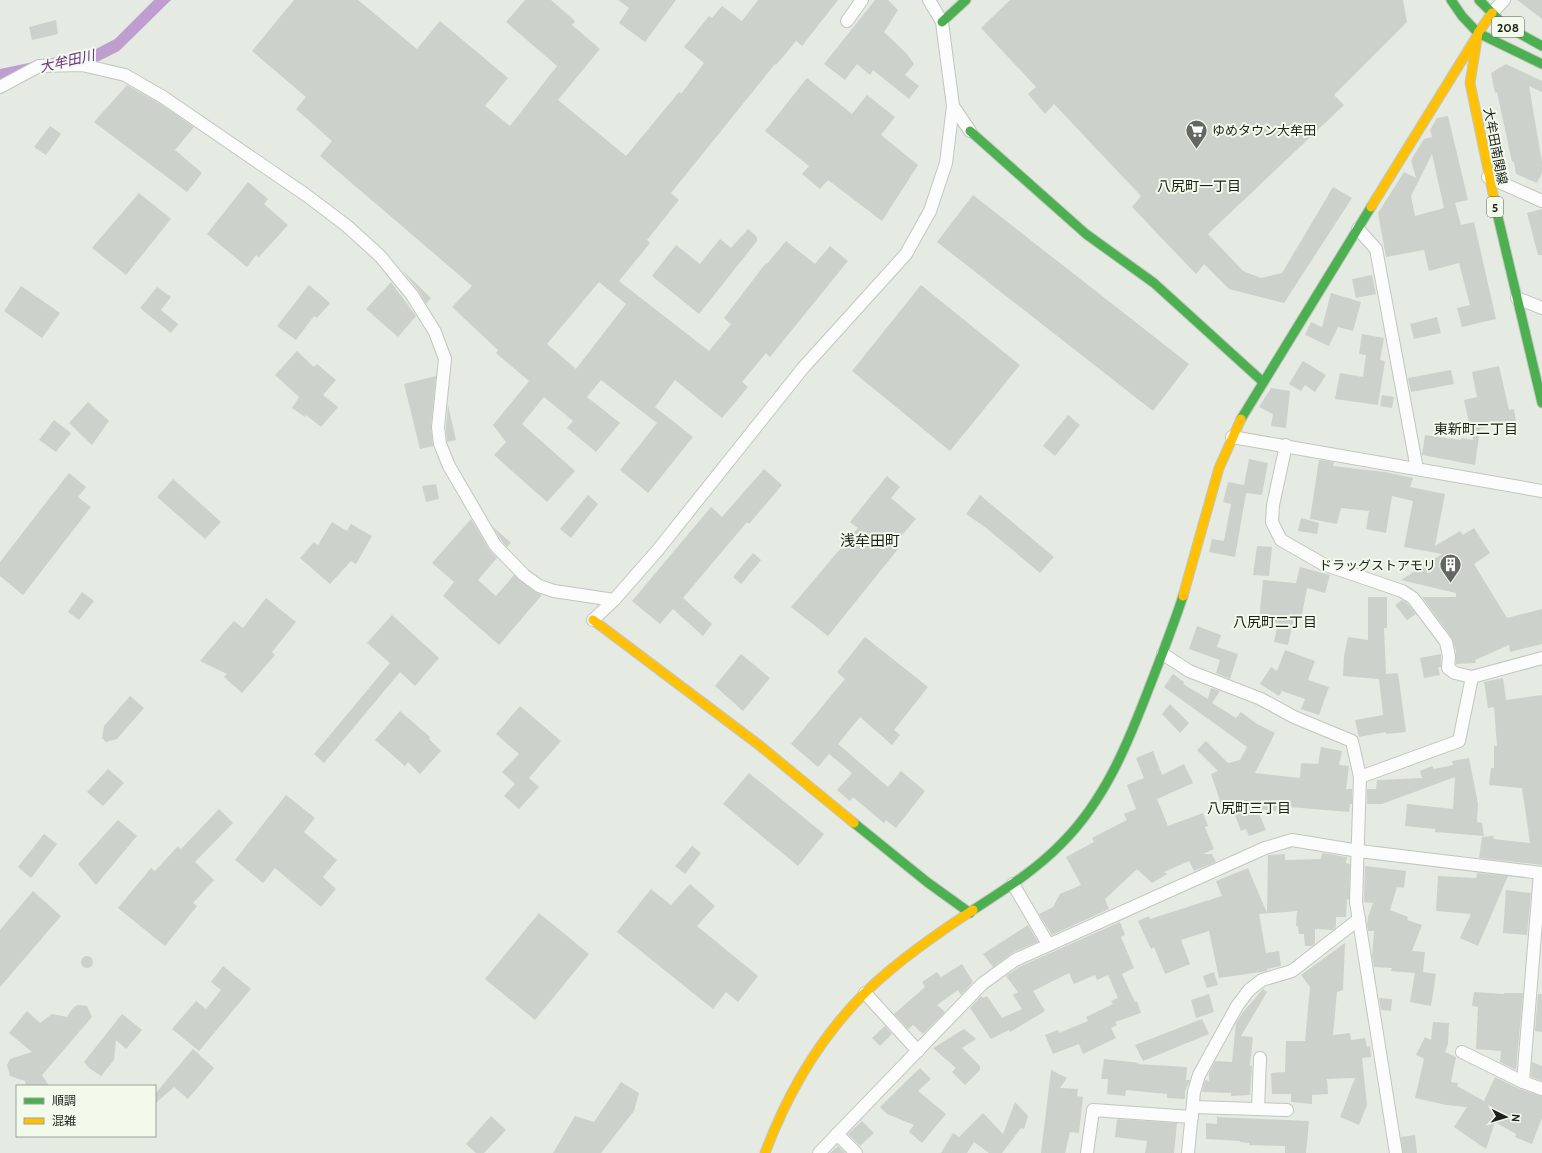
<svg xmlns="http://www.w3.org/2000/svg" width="1542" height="1153" viewBox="0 0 1542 1153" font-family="Cabin,'Noto Sans JP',sans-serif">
  <rect width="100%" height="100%" fill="#e5eae2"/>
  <polygon fill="#bf9dcf" points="154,0 171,0 119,51 97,62 0,79 0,69 96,49 115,39"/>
  <g fill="#cdd1cb" fill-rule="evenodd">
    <path d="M 294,0 L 358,0 L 417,49 L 440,21 L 508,78 L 485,106 L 510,126 L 557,66 L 506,22 L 525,0 L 551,0 L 575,21 L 572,25 L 600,49 L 558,100 L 626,156 L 679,92 L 681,94 L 704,63 L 684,47 L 709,16 L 712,18 L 722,6 L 742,21 L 758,0 L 838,0 L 802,46 L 796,41 L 776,65 L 775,64 L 671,193 L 679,200 L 647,240 L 650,243 L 619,281 L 709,351 L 731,324 L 724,318 L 766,263 L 767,264 L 786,241 L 815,264 L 830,246 L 848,261 L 770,357 L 766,353 L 742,382 L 748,387 L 722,418 L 675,380 L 655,407 L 693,437 L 648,493 L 620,470 L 657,423 L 601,380 L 587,397 L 620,423 L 596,452 L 567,428 L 573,421 L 544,397 L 522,424 L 575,471 L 547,502 L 494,455 L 506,442 L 493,425 L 529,381 L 496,353 L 498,350 L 452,307 L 472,286 L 320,156 L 332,141 L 296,109 L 306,97 L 252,51 ZM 599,282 L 626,304 L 576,369 L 547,344 Z"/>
    <polygon points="618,0 676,0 645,42 619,23 629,8"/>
    <polygon points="875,0 888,0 898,10 884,32 907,54 914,64 905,75 919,86 909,99 873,70 870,75 857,64 845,80 824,64"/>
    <polygon points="1010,0 1403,0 1407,22 1334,95 1344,105 1208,234 1243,271 1261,278 1282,273 1333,187 1352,198 1284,303 1229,289 1204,264 1196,274 1132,207 1141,196 1054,104 1045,114 1028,94 1036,87 981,28"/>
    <polygon points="1517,0 1542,0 1542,19"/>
    <polygon points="56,20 58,34 32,40 29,27"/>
    <polygon points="1506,64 1542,81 1542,92 1529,86 1542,162 1542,173 1537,183 1516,174 1514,162 1512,162 1497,92 1495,93 1491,73"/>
    <polygon points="807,78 852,114 867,95 895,117 881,135 918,165 882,221 828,180 820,189 802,174 809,166 765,131"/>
    <polygon points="127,85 159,103 194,127 175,150 202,173 187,192 94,122"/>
    <path d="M 1448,116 L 1468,200 L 1455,203 L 1461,225 L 1474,222 L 1496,319 L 1462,327 L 1457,308 L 1470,305 L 1459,263 L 1429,271 L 1424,250 L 1386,257 L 1378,213 L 1404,172 L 1416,178 L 1411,160 L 1424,139 L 1432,137 L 1430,130 L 1437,118 ZM 1432,154 L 1444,208 L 1415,216 L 1411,196 Z"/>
    <polygon points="50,126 61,134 46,155 34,147"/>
    <polygon points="248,182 268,199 264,204 288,225 259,257 256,255 247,267 207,234"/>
    <polygon points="139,193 171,219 126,275 92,248"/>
    <polygon points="973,195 1189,364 1153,411 937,242"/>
    <polygon points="1542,209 1542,255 1538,255 1527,213"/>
    <polygon points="748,229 757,237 757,241 699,314 652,276 676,245 700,264 720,239 731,248"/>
    <polygon points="402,270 431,298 426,304 418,290"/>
    <polygon points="1372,275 1376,294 1356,298 1352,279"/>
    <polygon points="391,282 416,316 398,337 366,309"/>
    <polygon points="309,285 330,303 317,318 314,316 296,340 277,326"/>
    <polygon points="921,285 1020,365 950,451 852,371"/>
    <polygon points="21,286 60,313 42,338 4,311"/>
    <polygon points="157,287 171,297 161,310 178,324 171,333 140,308"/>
    <polygon points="1331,293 1361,302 1353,331 1338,327 1329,346 1305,335 1311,322 1322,327"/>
    <polygon points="1437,317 1441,333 1414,339 1410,324"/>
    <polygon points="1362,334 1384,338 1380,360 1385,361 1378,405 1335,399 1340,373 1363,377 1366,355 1359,354"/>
    <polygon points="297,351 314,367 317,364 336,380 323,395 338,407 321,427 306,415 305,417 292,408 299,397 275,375"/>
    <polygon points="1303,361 1326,375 1315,392 1305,385 1301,391 1289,384"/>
    <polygon points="1499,366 1509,410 1514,409 1516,421 1480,429 1475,465 1422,455 1425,435 1461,440 1461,438 1473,440 1464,400 1477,397 1472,372"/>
    <polygon points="1451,370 1454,384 1411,392 1408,378"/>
    <polygon points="436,376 431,426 433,446 420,449 404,384"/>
    <polygon points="1271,388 1290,391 1286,428 1271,426 1273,414 1259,407"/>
    <polygon points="1382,395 1394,397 1392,408 1380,406"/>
    <polygon points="88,402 109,421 92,445 69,423"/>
    <polygon points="448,405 456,440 447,442 446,427"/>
    <polygon points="1068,415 1080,425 1055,456 1043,446"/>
    <polygon points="54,420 71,433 56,452 39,440"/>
    <polygon points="1249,459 1268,463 1262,495 1246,493 1235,557 1209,552 1212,539 1224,541 1231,504 1223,502 1228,482 1244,485"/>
    <polygon points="1319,460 1334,462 1333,466 1385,472 1413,478 1410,487 1445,494 1435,546 1460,531 1463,535 1474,528 1490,553 1474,564 1507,618 1542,609 1542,644 1510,652 1509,645 1475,660 1476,663 1456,664 1456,651 1452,638 1422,597 1456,597 1456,593 1401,580 1442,554 1404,547 1413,501 1392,496 1386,533 1366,529 1369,511 1341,508 1337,524 1310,519"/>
    <polygon points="764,469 782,485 749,524 747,522 683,598 712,624 703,636 673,609 660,624 632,601 711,507 722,517"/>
    <polygon points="69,473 86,487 78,497 91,507 23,595 0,576 0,562"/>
    <polygon points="887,476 900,487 891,498 916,519 893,545 898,549 828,636 791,607 858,528 850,522"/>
    <polygon points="173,479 221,522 205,539 157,497"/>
    <polygon points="436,484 439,499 426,502 422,486"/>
    <polygon points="588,495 598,504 571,538 560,529"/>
    <polygon points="980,495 1054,557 1040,573 985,527 966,514"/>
    <polygon points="1301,518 1319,523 1317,534 1298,531"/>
    <polygon points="471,519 489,549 497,558 478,580 496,596 514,575 535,592 542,595 499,645 443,596 454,582 432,563"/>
    <polygon points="332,522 347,531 351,524 372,536 356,564 351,561 330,584 300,558 314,542 318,545"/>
    <polygon points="493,527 511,543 507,547 501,540"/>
    <polygon points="1257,546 1272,547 1269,576 1253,575"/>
    <polygon points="753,553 761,560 741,584 733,577"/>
    <polygon points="1300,567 1330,575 1325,593 1307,588 1301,619 1294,618 1288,645 1274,642 1278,623 1259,621 1263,580 1296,583"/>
    <polygon points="82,592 94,601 79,620 68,612"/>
    <polygon points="1368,597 1387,597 1387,628 1384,628 1386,674 1398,673 1406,732 1386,734 1386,732 1359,737 1355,720 1383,715 1379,679 1343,676 1344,656 1348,637 1368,640"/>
    <polygon points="266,598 296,622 272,652 275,655 242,693 224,677 227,674 200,661 234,621 243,628"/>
    <polygon points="1402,600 1408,604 1416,614 1407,620 1395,605"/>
    <polygon points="392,615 439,658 415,686 400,672 324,763 314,754 390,663 367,643"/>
    <polygon points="1197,626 1221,635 1217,647 1238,654 1230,679 1216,673 1220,660 1189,649"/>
    <polygon points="865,637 928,687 894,730 900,735 892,745 860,717 838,744 888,787 901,771 925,791 896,828 886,820 884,823 853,797 850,801 837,790 852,773 829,754 818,767 791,744 845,679 837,672"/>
    <polygon points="1285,650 1315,661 1308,680 1329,687 1319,715 1301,709 1305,699 1282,691 1279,696 1260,684 1271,667 1277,671"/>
    <polygon points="741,654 770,678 743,711 715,686"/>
    <polygon points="1441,654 1441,667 1438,667 1440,675 1424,678 1420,658"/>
    <polygon points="1173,674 1184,682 1183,684 1208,699 1211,688 1220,691 1212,703 1236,718 1241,712 1257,724 1275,733 1255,773 1300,778 1301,763 1318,764 1321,747 1342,751 1339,765 1349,766 1346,789 1352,789 1352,804 1350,804 1349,812 1277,806 1276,811 1257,809 1266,830 1249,836 1246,829 1241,831 1232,807 1223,810 1211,774 1218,771 1197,750 1206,741 1228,763 1240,760 1247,747 1164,687"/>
    <polygon points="1503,678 1506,700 1542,695 1542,865 1479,858 1482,837 1494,836 1493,839 1530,843 1522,788 1489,785 1491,768 1494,768 1494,746 1497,746 1494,707 1488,708 1484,682"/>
    <polygon points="130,696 144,708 117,739 106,742 102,738 104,726"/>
    <polygon points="1170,704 1189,723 1180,733 1162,714"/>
    <polygon points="520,706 561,741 529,778 539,787 519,809 504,796 515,784 502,772 519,754 496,734"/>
    <polygon points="400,711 430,737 429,739 441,751 420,774 408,762 405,766 375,740"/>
    <polygon points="1153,751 1162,775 1184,764 1193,783 1157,799 1168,826 1203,813 1208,826 1205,827 1214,849 1203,854 1212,854 1216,862 1194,871 1189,861 1164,872 1167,874 1152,883 1137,869 1105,899 1109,909 1052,935 1039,914 1053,907 1060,894 1081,885 1066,857 1094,842 1092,838 1127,820 1124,814 1136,809 1127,785 1144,778 1136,758"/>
    <polygon points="1469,758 1478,804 1477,822 1482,823 1484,836 1435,832 1435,829 1405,826 1407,804 1453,809 1455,777 1382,804 1367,804 1367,789 1376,789 1377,780 1422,778 1420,771 1432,766 1434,769 1453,765 1452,761"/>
    <polygon points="108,769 124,783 103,806 87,792"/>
    <polygon points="749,773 824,834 798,866 723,804"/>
    <polygon points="286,795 315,818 304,832 337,860 323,877 336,889 321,907 275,868 263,883 235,860"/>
    <polygon points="219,809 233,823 195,862 214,880 193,903 197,906 165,946 118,908 151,868 155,871 178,846 181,849"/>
    <polygon points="118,820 137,836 96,885 78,864"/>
    <polygon points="44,834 57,844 31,878 18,867"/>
    <polygon points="692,846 701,853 685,874 675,866"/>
    <polygon points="1322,853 1347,857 1346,863 1350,864 1349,900 1347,899 1346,917 1336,917 1336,927 1333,930 1315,929 1315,943 1312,946 1305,946 1304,934 1299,934 1298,926 1296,926 1297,911 1259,914 1266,953 1279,951 1281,966 1267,969 1267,971 1219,978 1209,931 1181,940 1190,964 1165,974 1154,947 1151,949 1138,921 1149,916 1150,919 1222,896 1216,881 1248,868 1267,913 1268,855 1285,854 1285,860 1321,859"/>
    <polygon points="1365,866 1406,871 1404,888 1397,887 1390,910 1408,917 1407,920 1422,925 1412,951 1425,952 1423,972 1436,974 1431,1006 1410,1002 1415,973 1391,971 1392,968 1374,967 1372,956 1374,931 1368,931 1367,925 1368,917 1373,903 1364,902"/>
    <polygon points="1477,873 1508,876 1478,946 1460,938 1471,914 1436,911 1438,876 1476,878"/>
    <polygon points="690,884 715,906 697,926 758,976 738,1002 726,992 713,1009 617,932 651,889 671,905"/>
    <polygon points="1506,890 1531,893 1527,935 1503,933"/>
    <polygon points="33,891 61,916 0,987 0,930"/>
    <polygon points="539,913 589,954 535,1020 485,979"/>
    <polygon points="1120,922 1125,935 1121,937 1134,968 1122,974 1135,1002 1137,1001 1141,1013 1115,1022 1117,1025 1111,1028 1116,1038 1083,1054 1079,1044 1053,1054 1045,1035 1058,1030 1059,1033 1088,1021 1086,1017 1113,1004 1111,1001 1118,998 1108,975 1097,980 1095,975 1074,984 1069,973 1033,991 1045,1011 1010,1032 1009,1030 991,1039 970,1008 981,996 983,998 987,996 1002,1018 1022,1009 1013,995 1018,992 1006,976 1019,967"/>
    <polygon points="1028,925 1038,942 1012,953 993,967 983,954"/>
    <polygon points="1345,943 1343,990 1337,992 1333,1035 1350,1033 1351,1040 1365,1038 1367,1047 1370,1046 1371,1057 1362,1058 1367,1105 1359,1125 1340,1117 1355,1078 1327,1079 1328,1094 1312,1095 1312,1104 1291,1102 1291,1094 1272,1094 1271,1073 1285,1072 1286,1041 1305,1041 1310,987 1301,975"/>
    <circle cx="87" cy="962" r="6"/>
    <polygon points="962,964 973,982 961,995 958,990 937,1005 945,1012 923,1034 913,1025 908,1029 894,1014 925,987 922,982 937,972 941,977"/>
    <polygon points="223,966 251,989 199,1051 172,1029 196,1001 206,1009 221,990 211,982"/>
    <polygon points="1214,972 1218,985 1207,988 1203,976"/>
    <polygon points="1263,989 1267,992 1241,1036 1253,1037 1250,1066 1252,1066 1250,1095 1231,1096 1231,1093 1202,1092 1205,1080 1209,1081 1209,1073 1215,1061 1232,1062 1236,1023 1243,1012"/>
    <polygon points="1474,992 1504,994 1504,993 1523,993 1516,1070 1500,1062 1501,1051 1476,1049 1478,1007 1472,1006"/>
    <polygon points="1209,994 1214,1012 1196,1018 1191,1000"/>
    <polygon points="1538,994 1542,994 1542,1032 1535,1031"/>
    <polygon points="1379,998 1392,999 1391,1011 1381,1010"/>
    <polygon points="77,1005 87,1006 92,1017 42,1075 49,1086 26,1086 25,1081 10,1076 7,1065 10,1059 32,1052 9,1033 27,1011 40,1023 52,1014 67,1017 72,1009"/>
    <polygon points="122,1014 142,1030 126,1049 116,1040 114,1060 101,1076 89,1068 84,1062"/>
    <polygon points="1202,1019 1209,1034 1143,1061 1135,1045"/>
    <polygon points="1433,1022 1449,1023 1448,1044 1445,1052 1456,1057 1451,1082 1458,1083 1457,1086 1484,1101 1495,1077 1520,1089 1542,1096 1542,1118 1532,1144 1515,1137 1516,1134 1495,1122 1486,1149 1454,1127 1467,1107 1446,1105 1415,1098 1424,1059 1416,1055 1425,1037 1431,1040"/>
    <polygon points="885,1026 892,1034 880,1046 872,1038"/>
    <polygon points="964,1029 976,1039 962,1048 980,1066 980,1070 965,1085 952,1072 956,1068 933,1048"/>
    <polygon points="193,1049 214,1068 188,1099 174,1087 156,1103 155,1094"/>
    <polygon points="1104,1059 1140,1063 1136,1064 1187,1067 1186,1080 1190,1080 1185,1091 1185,1099 1167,1098 1167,1094 1126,1090 1125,1096 1107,1094 1108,1079 1101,1079"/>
    <polygon points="1532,1062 1542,1066 1542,1081 1531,1077"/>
    <polygon points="920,1068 931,1079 918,1091 946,1114 922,1143 909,1132 914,1125 887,1114 880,1107"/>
    <polygon points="1051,1070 1067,1078 1060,1088 1078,1089 1077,1096 1083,1097 1079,1133 1070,1132 1065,1153 1041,1153"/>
    <polygon points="621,1082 639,1093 634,1111 601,1153 553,1153 575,1116 594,1122"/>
    <polygon points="1015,1102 1028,1116 1024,1129 1021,1128 1002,1153 989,1153 974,1142 967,1153 941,1153 953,1133 959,1137 983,1113 1003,1134"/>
    <polygon points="491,1116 506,1130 484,1153 476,1153 466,1144"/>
    <polygon points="1217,1117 1309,1121 1306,1153 1285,1153 1285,1146 1249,1145 1249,1143 1240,1142 1240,1141 1206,1139 1206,1123 1217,1124"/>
    <polygon points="1117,1119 1177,1123 1174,1153 1145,1153 1147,1141 1115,1137"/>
    <polygon points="862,1121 874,1133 860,1146 848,1134"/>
    <polygon points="1415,1135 1417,1153 1403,1153 1401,1137"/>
    <polygon points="838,1146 845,1153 830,1153"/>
  </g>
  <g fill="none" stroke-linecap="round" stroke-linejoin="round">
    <defs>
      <g id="street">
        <polyline points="1492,13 1504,0"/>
        <polyline points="847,21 862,0"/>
        <polyline points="0,87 39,66 82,65 125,75 163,97 306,195 347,226 380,256 412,295 435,332 445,359 438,427 440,444 449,466 495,545 524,575 539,586 554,591 614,600"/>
        <polyline points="953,106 970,131"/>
        <polyline points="1488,177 1542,201"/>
        <polyline points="1358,229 1376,249 1417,469"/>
        <polyline points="1517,298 1542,308"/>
        <polyline points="1232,437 1542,491"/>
        <polyline points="1286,445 1273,505 1272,522 1281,540 1323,564 1402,591 1413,598 1446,642 1449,656 1448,668 1455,673 1472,677"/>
        <polyline points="593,620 614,600 657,551 803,368 906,254 930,211 946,163 953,106 942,22 929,0"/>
        <polyline points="1163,654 1189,671 1261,699 1294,717 1352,741 1360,777 1356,902 1396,1153"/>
        <polyline points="1360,777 1459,741 1472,677 1542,658"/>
        <polyline points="1013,884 1048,944"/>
        <polyline points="865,993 918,1051"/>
        <polyline points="1462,1052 1523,1082 1542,1089"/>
        <polyline points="1523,1082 1540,873"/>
        <polyline points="1193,1107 1287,1110"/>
        <polyline points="1258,1109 1260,1058"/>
        <polyline points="837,1134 856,1153"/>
        <polyline points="819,1153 982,984 1015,960 1265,848 1292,840 1359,851 1542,873"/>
        <polyline points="1087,1153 1093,1110 1192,1117"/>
        <polyline points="1188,1153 1194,1092 1199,1075 1237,1006 1249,990 1262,980 1292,971 1359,919"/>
      </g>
      <g id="fast">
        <polyline points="1451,0 1462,16 1478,33 1542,64"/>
        <polyline points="1479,0 1504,25 1542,46"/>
        <polyline points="942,22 966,0"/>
        <polyline points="970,131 1086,234 1154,283 1263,382"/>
        <polyline points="1497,213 1542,403"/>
        <polyline points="1241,419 1371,207"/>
        <polyline points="854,823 927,882 970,913"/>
        <path d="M 973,910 C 1004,890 1036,870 1062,843 C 1105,800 1128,743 1149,688 C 1161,657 1173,627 1183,596"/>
      </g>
      <g id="slow">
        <polyline points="1492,13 1478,33 1470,83 1497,213"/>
        <polyline points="1371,207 1477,36"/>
        <polyline points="1183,596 1219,468 1241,419"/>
        <polyline points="593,620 759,745 854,823"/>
        <path d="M 765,1153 C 791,1084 831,1019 889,971 C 915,949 944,929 973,910"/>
      </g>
    </defs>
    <use href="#street" stroke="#c2c6c0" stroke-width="14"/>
    <use href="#fast" stroke="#c2c6c0" stroke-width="11"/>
    <use href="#slow" stroke="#c2c6c0" stroke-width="11"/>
    <use href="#street" stroke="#fbfcfb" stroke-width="12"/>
    <use href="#fast" stroke="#4caf50" stroke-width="9"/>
    <use href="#slow" stroke="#ffc107" stroke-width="9"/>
  </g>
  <defs>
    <symbol id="supermarket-pin" viewBox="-11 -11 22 30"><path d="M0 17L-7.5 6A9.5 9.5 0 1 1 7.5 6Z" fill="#636761" stroke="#f2faeb"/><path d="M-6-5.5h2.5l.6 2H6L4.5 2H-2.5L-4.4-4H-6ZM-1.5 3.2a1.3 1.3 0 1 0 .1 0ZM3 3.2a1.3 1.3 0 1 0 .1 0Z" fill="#fff"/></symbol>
    <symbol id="building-pin" viewBox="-11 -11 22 30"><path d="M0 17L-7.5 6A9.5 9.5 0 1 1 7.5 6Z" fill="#636761" stroke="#f2faeb"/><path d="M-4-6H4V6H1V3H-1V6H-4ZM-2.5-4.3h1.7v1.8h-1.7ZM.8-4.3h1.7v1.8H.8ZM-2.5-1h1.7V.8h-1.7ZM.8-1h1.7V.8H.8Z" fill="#fff"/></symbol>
  </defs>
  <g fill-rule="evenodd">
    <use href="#supermarket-pin" x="1184" y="118" width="25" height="34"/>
    <use href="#building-pin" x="1438" y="552" width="25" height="34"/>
  </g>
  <g text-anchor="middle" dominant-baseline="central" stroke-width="4" stroke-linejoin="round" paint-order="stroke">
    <g fill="#f2faeb" stroke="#5d6159" stroke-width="1">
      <rect x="1492" y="17" width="32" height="20" rx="3"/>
      <rect x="1487" y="197" width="16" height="20" rx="3"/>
    </g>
    <g font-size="12" font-weight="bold" fill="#1d201b">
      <text x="1508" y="27">208</text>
      <text x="1495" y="207">5</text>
    </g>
    <g font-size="13" fill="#1d201b" stroke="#f2faeb" text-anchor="start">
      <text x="1212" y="130">ゆめタウン大牟田</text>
      <text x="1436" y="565" text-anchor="end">ドラッグストアモリ</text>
    </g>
    <g font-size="13" fill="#1d201b" stroke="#f2faeb">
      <text transform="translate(1496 146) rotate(79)">大牟田南関線</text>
    </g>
    <g font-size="14" font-style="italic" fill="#6d2e88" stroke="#f2faeb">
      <text transform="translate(67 61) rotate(-13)">大牟田川</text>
    </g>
    <g font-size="14" fill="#1d201b" stroke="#f2faeb">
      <text x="1199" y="186">八尻町一丁目</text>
      <text x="1476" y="429">東新町二丁目</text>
      <text x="1275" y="622">八尻町二丁目</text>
      <text x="1249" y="808">八尻町三丁目</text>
    </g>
    <g font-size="15" fill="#1d201b" stroke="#f2faeb">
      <text x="870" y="541">浅牟田町</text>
    </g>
  </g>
  <rect x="16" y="1085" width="140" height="52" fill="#f2faeb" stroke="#9da398"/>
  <rect x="24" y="1098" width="20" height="6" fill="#4caf50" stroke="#9da398"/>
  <text x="52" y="1105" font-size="12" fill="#1d201b">順調</text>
  <rect x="24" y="1118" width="20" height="6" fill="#ffc107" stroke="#9da398"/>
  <text x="52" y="1125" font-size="12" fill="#1d201b">混雑</text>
  <g transform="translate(1506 1117) rotate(95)" stroke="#f2faeb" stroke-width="3" paint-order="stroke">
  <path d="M0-3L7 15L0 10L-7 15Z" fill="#1d201b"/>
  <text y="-6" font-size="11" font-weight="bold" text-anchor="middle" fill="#1d201b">N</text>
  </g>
</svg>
